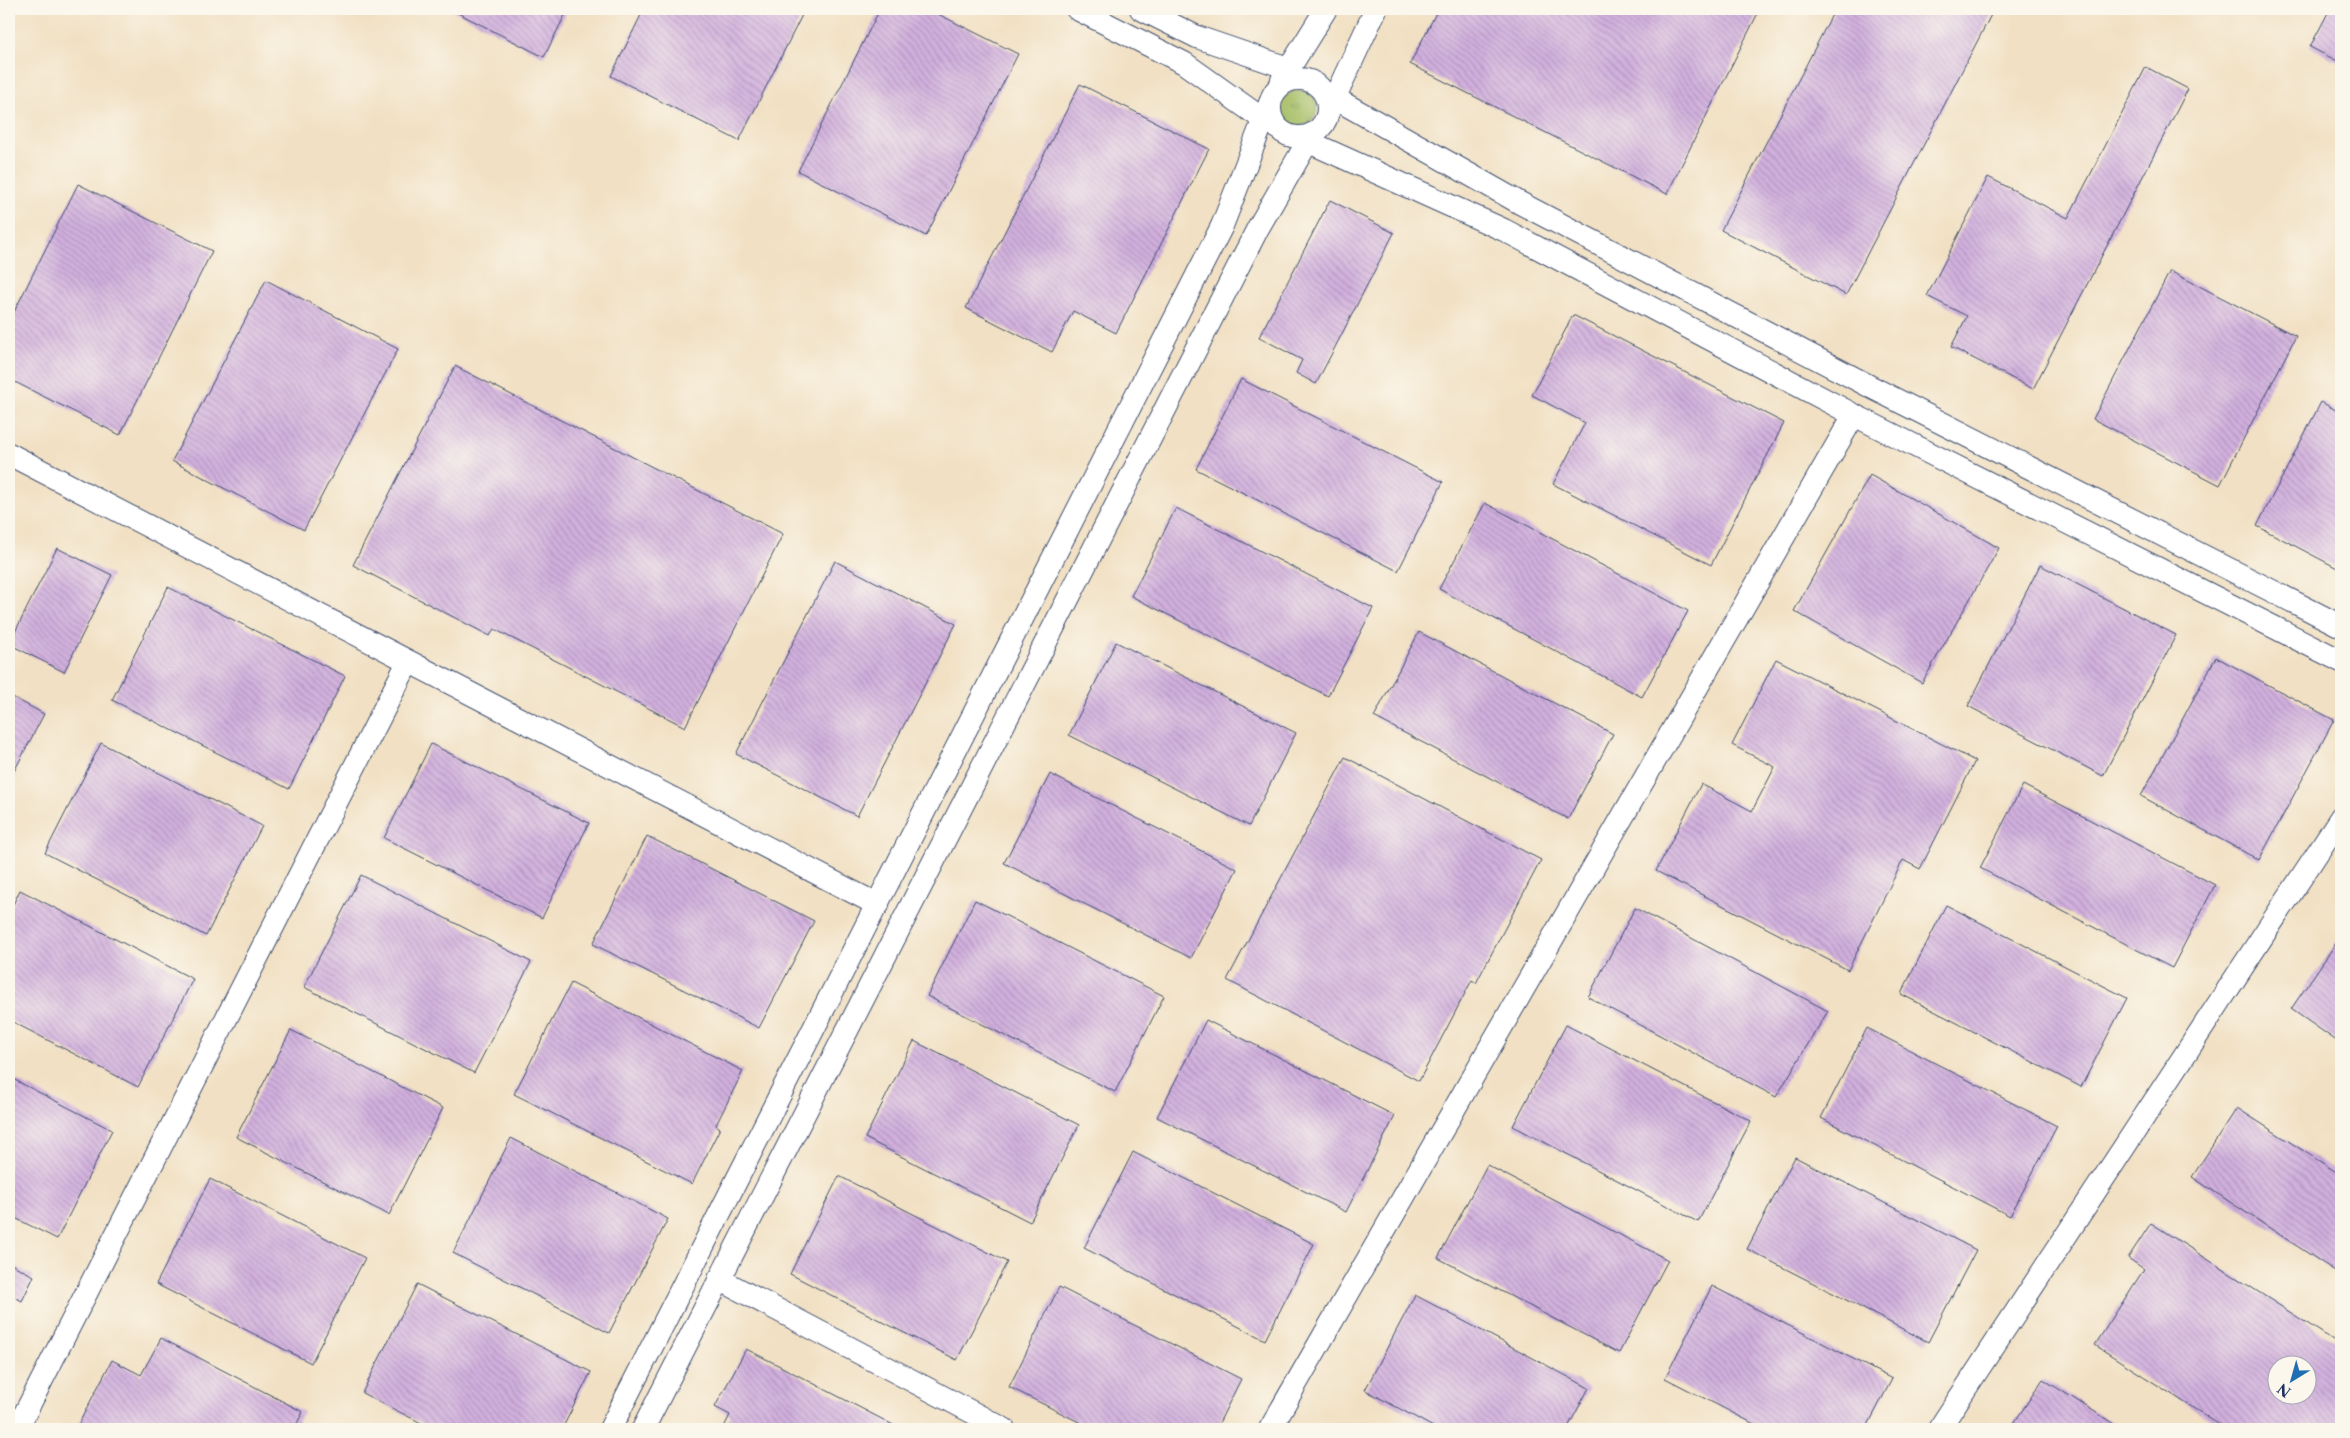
<svg xmlns="http://www.w3.org/2000/svg" width="2350" height="1438" viewBox="0 0 2350 1438" font-family="'Libre Caslon Text',serif">
  <defs>
    <pattern id="grass-tufts" width="24" height="20" patternUnits="userSpaceOnUse" patternTransform="scale(1.25)"><rect width="24" height="20" fill="#a4be64"/><path d="M3 7l-1-3M5 7V3M7 7l1-3M15 17l-1-3M17 17v-4M19 17l1-3" fill="none" stroke="#859b56"/></pattern>
    <pattern id="building-back-hatch" width="6" height="6" patternUnits="userSpaceOnUse" patternTransform="scale(1.25)"><rect width="6" height="6" fill="#d2b0de"/><path d="M-1 5l2 2M0 0l6 6M5-1l2 2" fill="none" stroke="#aa90b7"/></pattern>
  </defs>
  <rect width="100%" height="100%" fill="#fbf7ec"/>
  <filter id="ink" filterUnits="userSpaceOnUse"><feTurbulence type="fractalNoise" baseFrequency=".02" numOctaves="2"/><feDisplacementMap in="SourceGraphic" scale="10" xChannelSelector="R" yChannelSelector="G"/><feConvolveMatrix kernelMatrix="1 2 1 2 8 2 1 2 1" color-interpolation-filters="sRGB"/></filter>
  <filter id="wash" filterUnits="userSpaceOnUse"><feTurbulence type="fractalNoise" baseFrequency=".0096" numOctaves="4" result="noise"/><feDisplacementMap in="SourceGraphic" scale="20" xChannelSelector="R" yChannelSelector="G"/><feGaussianBlur stdDeviation="1.12" result="paint"/><feColorMatrix in="noise" values="0 0 0 0 0 0 0 0 0 0 0 0 0 0 0 0 0 1.4 0 .05"/><feComposite in="paint" operator="in"/></filter>
  <g filter="url(#wash)">
    <rect width="100%" height="100%" fill="#f1e0c3"/>
    <circle fill="url(#grass-tufts)" stroke="#607661" cx="1299" cy="108" r="18"/>
    <g id="blocks">
      <g fill="url(#building-back-hatch)" fill-rule="evenodd">
        <polygon points="450,9 568,9 544,57"/>
        <polygon points="644,9 805,9 739,141 611,76"/>
        <polygon points="880,9 928,9 1018,54 926,236 798,171"/>
        <polygon points="1438,9 1760,9 1667,194 1410,64"/>
        <polygon points="1835,9 1994,9 1846,295 1721,230"/>
        <polygon points="2330,9 2341,9 2341,63 2310,47"/>
        <polygon points="2146,67 2188,89 2033,389 1951,347 1967,316 1927,296 1988,177 2068,218"/>
        <polygon points="1080,84 1209,149 1116,333 1073,311 1052,352 966,308"/>
        <polygon points="78,184 212,251 120,435 9,379 9,322"/>
        <polygon points="1330,200 1394,233 1316,384 1296,373 1302,360 1259,337"/>
        <polygon points="2170,271 2296,336 2220,485 2093,419"/>
        <polygon points="266,280 398,349 304,530 172,461"/>
        <polygon points="1573,315 1784,423 1711,565 1553,484 1585,423 1532,395"/>
        <polygon points="455,366 783,534 685,727 494,629 490,636 353,565"/>
        <polygon points="1241,379 1443,482 1398,571 1196,469"/>
        <polygon points="2321,402 2341,413 2341,570 2257,526"/>
        <polygon points="1870,475 1999,548 1922,683 1794,611"/>
        <polygon points="1485,503 1688,611 1642,697 1439,589"/>
        <polygon points="1176,508 1373,608 1328,696 1131,596"/>
        <polygon points="57,548 112,575 64,672 9,644"/>
        <polygon points="835,561 956,624 857,816 736,754"/>
        <polygon points="2040,565 2176,635 2103,776 1968,706"/>
        <polygon points="168,587 345,676 289,789 112,700"/>
        <polygon points="1419,632 1613,734 1568,819 1374,717"/>
        <polygon points="1116,642 1296,733 1249,826 1069,735"/>
        <polygon points="2216,657 2334,720 2259,860 2141,796"/>
        <polygon points="1776,659 1975,761 1920,869 1903,860 1848,970 1656,871 1701,784 1752,811 1775,767 1732,745"/>
        <polygon points="9,695 44,714 9,781"/>
        <polygon points="101,743 262,826 206,936 45,853"/>
        <polygon points="431,744 589,823 542,918 384,838"/>
        <polygon points="1345,757 1541,860 1476,983 1472,980 1419,1081 1227,980"/>
        <polygon points="1050,774 1237,869 1191,958 1004,863"/>
        <polygon points="2023,785 2215,885 2172,968 1980,868"/>
        <polygon points="647,836 814,921 759,1028 593,944"/>
        <polygon points="361,875 531,962 474,1073 304,987"/>
        <polygon points="20,890 193,979 138,1087 9,1020 9,913"/>
        <polygon points="975,900 1164,996 1115,1092 927,996"/>
        <polygon points="1946,905 2127,998 2081,1087 1901,994"/>
        <polygon points="1635,908 1828,1011 1776,1097 1588,997"/>
        <polygon points="2341,936 2341,1044 2291,1009"/>
        <polygon points="571,983 743,1071 716,1125 720,1128 692,1184 514,1094"/>
        <polygon points="1206,1020 1395,1116 1346,1212 1157,1117"/>
        <polygon points="1566,1025 1751,1121 1698,1222 1513,1126"/>
        <polygon points="1867,1028 2057,1126 2010,1216 1821,1118"/>
        <polygon points="291,1030 443,1108 389,1215 236,1137"/>
        <polygon points="914,1041 1079,1125 1030,1222 865,1138"/>
        <polygon points="9,1077 112,1130 57,1239 9,1215"/>
        <polygon points="2237,1108 2341,1175 2341,1275 2192,1177"/>
        <polygon points="511,1138 668,1219 609,1333 453,1253"/>
        <polygon points="1133,1152 1314,1244 1265,1340 1084,1248"/>
        <polygon points="1795,1157 1976,1250 1928,1342 1747,1249"/>
        <polygon points="1487,1165 1668,1260 1619,1353 1438,1258"/>
        <polygon points="839,1176 1007,1262 957,1360 790,1274"/>
        <polygon points="210,1179 365,1258 311,1363 156,1284"/>
        <path d="M 2151,1223 L 2341,1345 L 2341,1429 L 2226,1429 L 2095,1345 L 2144,1269 L 2128,1258 ZM 2278,1366 L 2308,1366 L 2308,1396 L 2278,1396 Z"/>
        <polygon points="9,1263 34,1276 22,1301 9,1294"/>
        <polygon points="417,1284 591,1372 562,1429 433,1429 362,1393"/>
        <polygon points="1712,1286 1892,1379 1866,1429 1764,1429 1665,1378"/>
        <polygon points="1059,1287 1241,1379 1216,1429 1093,1429 1009,1387"/>
        <polygon points="1415,1295 1589,1388 1567,1429 1437,1429 1365,1390"/>
        <polygon points="161,1338 303,1412 294,1429 76,1429 112,1360 141,1375"/>
        <polygon points="746,1349 778,1365 901,1429 723,1429 730,1415 715,1407"/>
        <polygon points="2043,1379 2122,1429 2010,1429"/>
      </g>
    </g>
  </g>
  <g filter="url(#ink)">
    <use href="#blocks" fill-opacity="0" stroke="#3b4a6d" stroke-width="1"/>
    <g fill="none" stroke-linecap="round" stroke-linejoin="round">
      <defs>
        <g id="minor">
          <polyline points="1077,9 1184,63 1264,120"/>
          <polyline points="1141,9 1197,37 1288,68"/>
          <circle cx="1299" cy="108" r="29"/>
          <polyline points="1282,80 1326,9"/>
          <polyline points="1336,99 1520,203 1873,388 2341,626"/>
          <polyline points="1328,112 1376,9"/>
          <polyline points="1309,142 1504,230 1854,415 2341,661"/>
          <polyline points="9,454 878,905"/>
          <polyline points="719,1279 1004,1429"/>
          <polyline points="17,1429 408,662"/>
          <polyline points="610,1429 1222,226 1270,103"/>
          <polyline points="643,1429 1258,228 1312,134"/>
          <polyline points="1270,1429 1854,415"/>
          <polyline points="1939,1429 2341,817"/>
        </g>
      </defs>
      <use href="#minor" stroke="#3b4a6d" stroke-width="24"/>
      <use href="#minor" stroke="#fff" stroke-width="22"/>
    </g>
  </g>
  <rect width="2350" height="1438" fill="none" stroke="#fbf7ec" stroke-width="30"/>
  <g transform="translate(2292 1380) rotate(217)"><circle r="24" fill="#fbf7ec" stroke="#a1a7b3"/>
  <path d="M0-4L9 19L0 12L-9 19Z" fill="#1f6fb2"/>
  <text y="-8" font-size="14" font-weight="bold" text-anchor="middle" fill="#1b2f5e">N</text>
  </g>
</svg>
